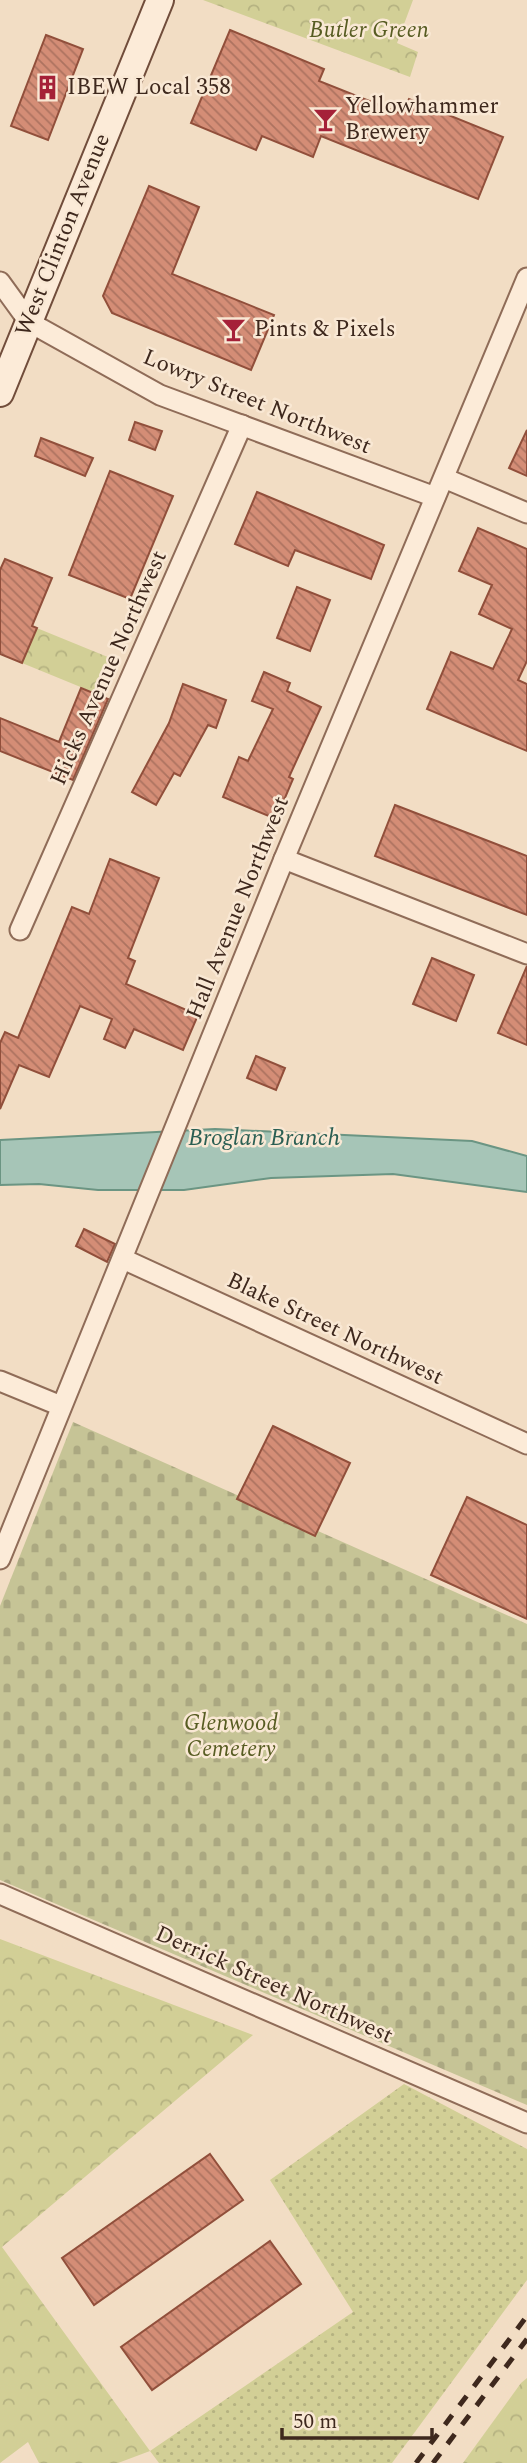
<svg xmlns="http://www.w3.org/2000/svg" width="527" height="2463" viewBox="0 0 527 2463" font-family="Spectral,serif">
  <defs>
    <pattern id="grass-dots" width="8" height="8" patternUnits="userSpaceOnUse" patternTransform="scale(1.75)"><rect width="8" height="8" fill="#d2cf96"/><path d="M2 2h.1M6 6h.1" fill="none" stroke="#b5b281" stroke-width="1.8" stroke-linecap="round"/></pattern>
    <pattern id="forest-crowns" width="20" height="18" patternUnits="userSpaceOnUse" patternTransform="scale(1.75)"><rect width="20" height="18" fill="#d2cf96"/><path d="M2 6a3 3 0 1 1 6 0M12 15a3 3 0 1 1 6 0" fill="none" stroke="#b5b281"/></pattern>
    <pattern id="cemetery-stones" width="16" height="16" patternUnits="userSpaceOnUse" patternTransform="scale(1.75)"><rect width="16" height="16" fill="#c6c496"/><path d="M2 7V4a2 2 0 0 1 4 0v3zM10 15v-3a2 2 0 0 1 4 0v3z" fill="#aba881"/></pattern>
    <pattern id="building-back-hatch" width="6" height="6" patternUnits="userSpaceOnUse" patternTransform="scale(1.75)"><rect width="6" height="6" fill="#d48d76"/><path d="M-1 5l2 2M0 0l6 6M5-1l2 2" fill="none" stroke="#ad7360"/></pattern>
  </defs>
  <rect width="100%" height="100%" fill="#f2ddc4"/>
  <polygon fill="url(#grass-dots)" points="404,2084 527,2149 527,2280 392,2463 159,2463 150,2451 353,2312 270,2180"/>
  <g fill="url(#forest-crowns)">
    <polygon points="203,0 413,0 397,43 418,52 410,77"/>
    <polygon points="0,613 120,662 105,697 0,654"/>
    <polygon points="0,1939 253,2035 2,2247 150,2451 118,2463 39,2463 28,2442 0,2463"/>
    <polygon points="527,2378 527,2463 463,2463 521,2383"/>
  </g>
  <polygon fill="url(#cemetery-stones)" points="73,1422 527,1624 527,2105 0,1880 0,1606"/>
  <polygon fill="#a6c5b7" stroke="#6b9583" stroke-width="2" points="215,1129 472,1141 527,1156 527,1192 393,1174 271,1178 184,1190 98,1190 39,1184 0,1185 0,1140"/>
  <g fill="url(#building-back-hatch)" stroke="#914f3b" stroke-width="2">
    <polygon points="230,30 324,69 319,81 402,114 409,99 503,137 478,199 321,136 313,157 262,136 256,150 191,123"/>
    <polygon points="46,35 83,49 48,140 11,126"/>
    <polygon points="149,186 199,207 172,274 274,315 251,370 112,313 103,296"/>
    <polygon points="135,422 162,431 155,450 129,440"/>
    <polygon points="527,430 527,476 509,468"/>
    <polygon points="41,438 93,458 85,476 35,456"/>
    <polygon points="110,471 173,496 130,599 69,575"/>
    <polygon points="257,492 384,545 371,579 295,550 288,566 235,544"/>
    <polygon points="478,528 527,549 527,661 518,680 527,684 527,751 427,709 451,652 493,669 512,629 479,614 492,585 459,571"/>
    <polygon points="5,559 52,578 32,626 37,628 22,663 0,654 0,570"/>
    <polygon points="297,587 330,600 310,651 277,638"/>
    <polygon points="264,672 290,683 287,691 321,707 289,777 293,779 276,819 223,797 239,757 248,761 273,709 252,701"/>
    <polygon points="183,684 226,700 216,728 208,725 180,776 174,773 156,805 132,792 169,723"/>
    <polygon points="81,688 108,699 73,780 0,751 0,718 59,742"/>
    <polygon points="395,805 527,856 527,915 375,856"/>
    <polygon points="110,859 159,878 128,958 135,961 126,984 198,1015 183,1050 134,1029 125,1048 104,1039 112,1019 80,1006 49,1077 19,1065 0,1109 0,1043 5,1032 18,1038 72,907 89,914"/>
    <polygon points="432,958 474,975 456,1021 413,1004"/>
    <polygon points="527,966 527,1045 498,1033"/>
    <polygon points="256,1056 285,1068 276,1090 247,1078"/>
    <polygon points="84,1229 115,1244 107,1262 76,1246"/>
    <polygon points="273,1426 350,1463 315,1536 237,1499"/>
    <polygon points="467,1497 527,1525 527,1619 431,1575"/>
    <polygon points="210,2154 243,2200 94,2305 62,2258"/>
    <polygon points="270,2241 301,2284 152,2390 121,2347"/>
  </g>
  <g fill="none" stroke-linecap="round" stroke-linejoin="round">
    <defs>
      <g id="street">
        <polyline points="0,282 29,322 160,395 435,497"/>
        <polyline points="444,478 527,513"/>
        <polyline points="284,859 527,954"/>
        <polyline points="20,930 242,425"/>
        <polyline points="123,1259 527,1444"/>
        <polyline points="0,1381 61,1406"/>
        <polyline points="0,1559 284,859 527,278"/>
        <polyline points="0,1894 527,2123"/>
      </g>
      <polyline id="secondary" points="0,393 160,0"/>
    </defs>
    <use href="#street" stroke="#8f6c58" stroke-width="23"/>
    <use href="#secondary" stroke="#714d3b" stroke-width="30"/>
    <use href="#street" stroke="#fcebd8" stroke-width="19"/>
    <use href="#secondary" stroke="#fcebd8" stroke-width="26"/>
    <g stroke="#3e281d" stroke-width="5" stroke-dasharray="12 12" stroke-linecap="butt">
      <polyline points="416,2463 527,2316"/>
      <polyline points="433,2463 527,2339"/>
    </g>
  </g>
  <defs>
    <symbol id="building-bare" viewBox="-9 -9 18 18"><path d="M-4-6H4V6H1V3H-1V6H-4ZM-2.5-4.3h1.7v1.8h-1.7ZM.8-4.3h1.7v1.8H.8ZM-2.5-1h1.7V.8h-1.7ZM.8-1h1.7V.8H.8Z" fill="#a52138" stroke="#f9e8d4" stroke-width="2.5" paint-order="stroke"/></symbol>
    <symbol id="bar-bare" viewBox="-9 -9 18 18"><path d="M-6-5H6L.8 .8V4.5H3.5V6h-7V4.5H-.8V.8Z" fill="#a52138" stroke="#f9e8d4" stroke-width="2.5" paint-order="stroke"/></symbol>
  </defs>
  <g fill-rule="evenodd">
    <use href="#building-bare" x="30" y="70" width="35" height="35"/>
    <use href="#bar-bare" x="308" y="102" width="35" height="35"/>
    <use href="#bar-bare" x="216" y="312" width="35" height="35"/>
  </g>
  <g text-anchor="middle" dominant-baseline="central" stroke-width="5" stroke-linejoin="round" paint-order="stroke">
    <g font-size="23" font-style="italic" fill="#575c22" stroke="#f9e8d4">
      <text x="369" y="30">Butler Green</text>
      <text x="231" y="1723">Glenwood<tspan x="231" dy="26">Cemetery</tspan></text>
    </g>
    <g font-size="23" fill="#3e281d" stroke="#f9e8d4" text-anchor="start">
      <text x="67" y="87">IBEW Local 358</text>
      <text x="345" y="106">Yellowhammer<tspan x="345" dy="26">Brewery</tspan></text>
      <text x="254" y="329">Pints &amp; Pixels</text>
    </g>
    <g font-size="23" fill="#3e281d" stroke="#f9e8d4">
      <text transform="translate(63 235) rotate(-68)">West Clinton Avenue</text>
      <text transform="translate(257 402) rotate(22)">Lowry Street Northwest</text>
      <text transform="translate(109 668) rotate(-66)">Hicks Avenue Northwest</text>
      <text transform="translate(238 908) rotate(-68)">Hall Avenue Northwest</text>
      <text transform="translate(335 1329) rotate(25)">Blake Street Northwest</text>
      <text transform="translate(274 1985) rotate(24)">Derrick Street Northwest</text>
    </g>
    <g font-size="24" font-style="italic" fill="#2b5f53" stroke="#f9e8d4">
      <text x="264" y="1138">Broglan Branch</text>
    </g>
  </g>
  <path d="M282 2428v10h150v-10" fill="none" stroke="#3e281d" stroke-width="3.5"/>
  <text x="293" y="2428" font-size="21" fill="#3e281d" stroke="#f9e8d4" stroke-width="5" paint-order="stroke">50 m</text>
</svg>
